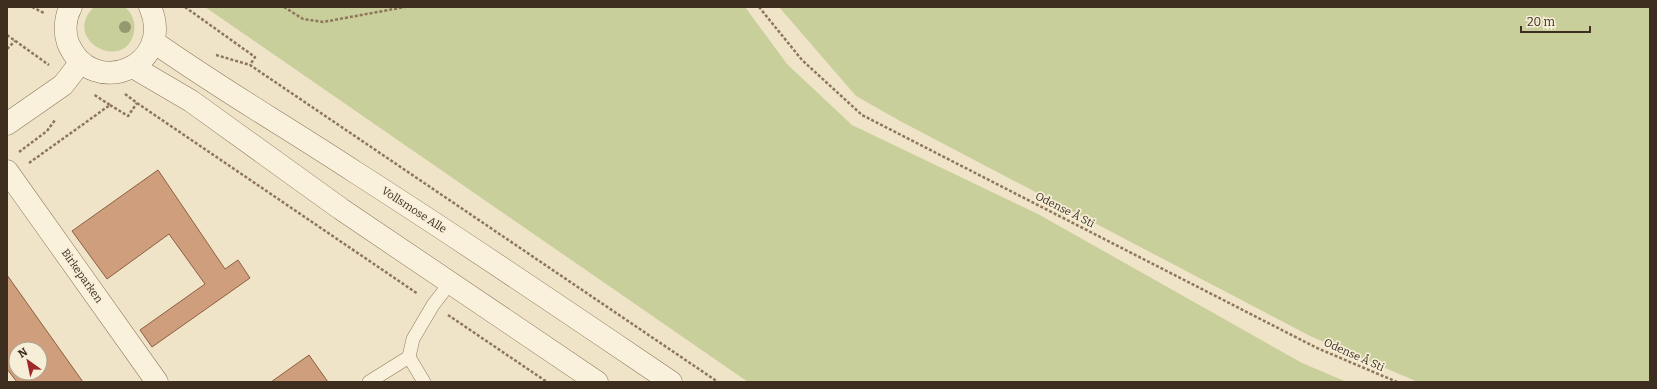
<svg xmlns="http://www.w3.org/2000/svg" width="1657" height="389" viewBox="0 0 1657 389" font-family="Bitter,serif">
  <rect width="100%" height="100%" fill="#f0e4c8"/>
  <g fill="#c9cf9b">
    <path d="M 94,7 L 125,7 C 132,13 136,22 134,32 C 126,74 60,40 94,7 Z"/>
    <polygon points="205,7 745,7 787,64 852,125 1038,214 1302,363 1347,382 748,382"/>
    <polygon points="779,7 1650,7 1650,382 1418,382 1310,336 900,121 856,96"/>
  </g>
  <g fill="#cf9f7d" stroke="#8d5f41" fill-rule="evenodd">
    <polygon points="158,170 225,269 238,260 250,278 152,347 140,330 205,284 169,234 107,279 72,231"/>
    <path d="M 7,275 L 83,382 L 17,382 L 7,369 ZM 16,349 L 40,349 L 40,373 L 16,373 Z"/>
    <polygon points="309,355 328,382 271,382"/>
  </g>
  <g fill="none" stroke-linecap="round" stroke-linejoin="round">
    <defs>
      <g id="service">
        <polyline points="369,382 409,357"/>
        <polyline points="424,382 409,357 413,339 433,305 450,283"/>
      </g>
      <g id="minor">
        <polyline points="7,124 63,85 81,62"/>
        <polyline points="7,171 157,382"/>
      </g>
      <g id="tertiary">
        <path d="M 71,7 C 65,17 64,32 68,43 C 92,101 176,66 150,7"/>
        <path d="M 154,42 C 219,88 288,128 355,172 C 462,240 566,311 671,382"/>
        <polyline points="133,67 191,101 341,209 597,382"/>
      </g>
    </defs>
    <use href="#service" stroke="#8d765c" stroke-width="14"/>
    <use href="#minor" stroke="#8d765c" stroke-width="23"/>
    <use href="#tertiary" stroke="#8d765c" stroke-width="23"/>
    <g stroke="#8d765c" stroke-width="2.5" stroke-dasharray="3 2" stroke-linecap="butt">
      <polyline points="32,7 44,13"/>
      <polyline points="185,7 255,57 250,65"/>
      <polyline points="284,7 303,19 323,22 405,7"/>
      <polyline points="759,7 802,60 862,115 1317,348 1397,382"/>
      <polyline points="7,35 49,65"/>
      <polyline points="7,49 15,41"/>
      <polyline points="216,55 250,65 718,382"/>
      <polyline points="125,94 137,103 418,294"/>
      <polyline points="110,105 128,116 137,103"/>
      <polyline points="19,152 47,131 55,120"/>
      <polyline points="29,163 110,105 93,94"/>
      <polyline points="448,315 547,382"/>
    </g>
    <use href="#service" stroke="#faf1dc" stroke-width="13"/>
    <use href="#minor" stroke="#faf1dc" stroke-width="22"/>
    <use href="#tertiary" stroke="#faf1dc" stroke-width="22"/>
  </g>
  <circle fill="#96986f" cx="125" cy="27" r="6"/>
  <g text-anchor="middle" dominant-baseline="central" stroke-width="3.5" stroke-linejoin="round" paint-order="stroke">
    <g font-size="11" fill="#3d2e20" stroke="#f7eed8">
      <text transform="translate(414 210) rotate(33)">Vollsmose Alle</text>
      <text transform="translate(1065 210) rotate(27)">Odense Å Sti</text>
      <text transform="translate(82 276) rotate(55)">Birkeparken</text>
      <text transform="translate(1354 355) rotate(24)">Odense Å Sti</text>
    </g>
  </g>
  <rect width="1657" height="389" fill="none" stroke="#3d2e20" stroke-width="16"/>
  <g transform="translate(28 361) rotate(327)"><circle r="19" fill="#f7eed8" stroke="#ada18e"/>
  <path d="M0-3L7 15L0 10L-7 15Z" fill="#9e2a2b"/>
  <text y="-6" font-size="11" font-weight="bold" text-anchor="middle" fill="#3d2e20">N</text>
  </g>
  <path d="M1521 26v6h69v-6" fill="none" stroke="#3d2e20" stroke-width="2"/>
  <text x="1527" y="26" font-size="12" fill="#3d2e20" stroke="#f7eed8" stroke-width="3" paint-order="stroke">20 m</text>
</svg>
